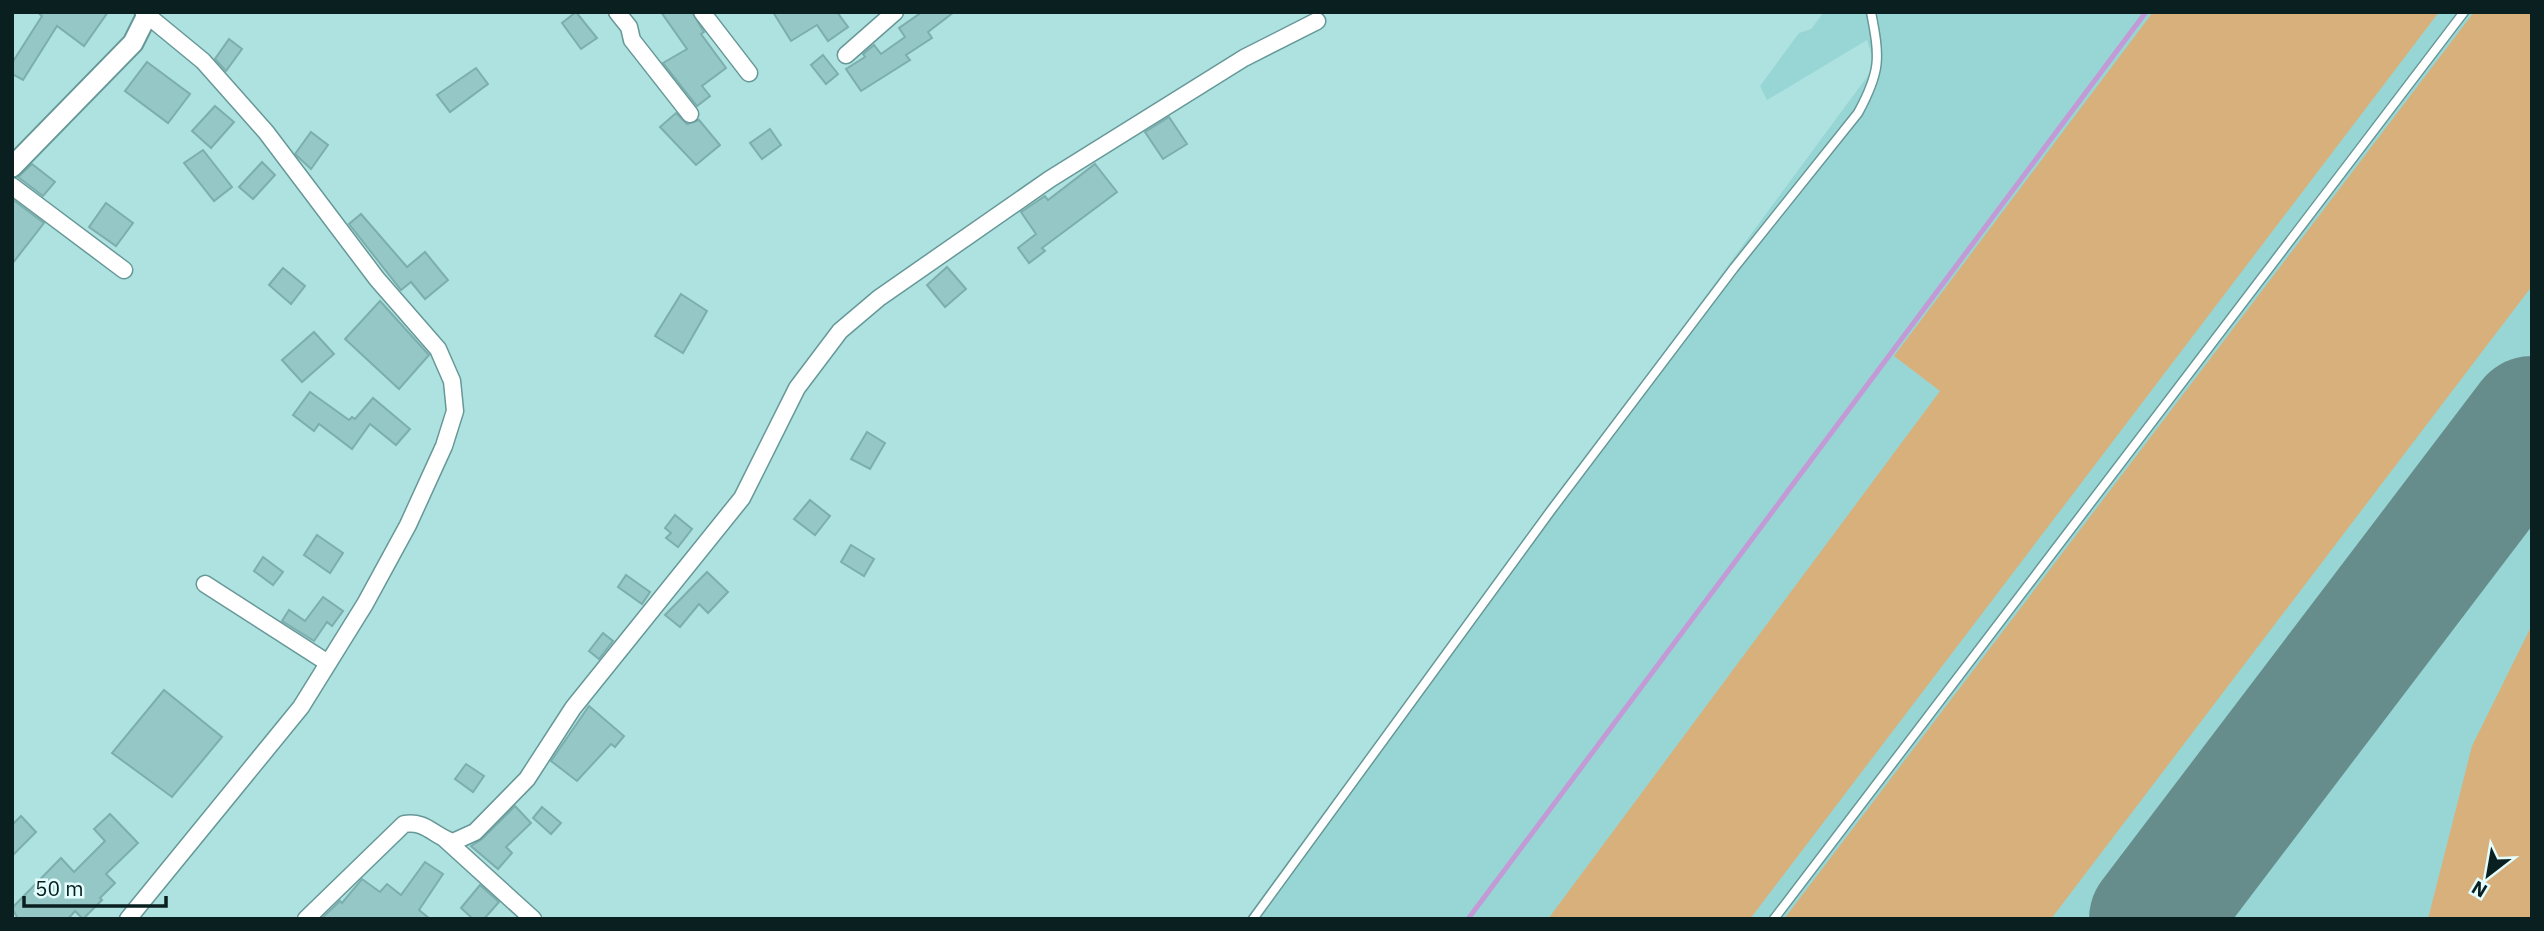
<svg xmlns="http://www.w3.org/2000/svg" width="2544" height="931" viewBox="0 0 2544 931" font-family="'IBM Plex Sans',sans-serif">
  <rect width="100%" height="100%" fill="#aee2e1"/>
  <polygon fill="#98d6d5" points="1824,12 2532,12 2532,919 1246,919 1875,66 1867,40 1767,100 1760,86 1799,33 1811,29"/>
  <g fill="#d7b07b">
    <polygon points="2153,12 2439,12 1750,919 1548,919 1940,391 1894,356"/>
    <polygon points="2474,12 2532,12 2532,286 2051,919 1784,919"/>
    <polygon points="2532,625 2532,919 2428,919 2472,746"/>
  </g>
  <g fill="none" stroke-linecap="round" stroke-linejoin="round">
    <polyline stroke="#c29ad5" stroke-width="5" points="1468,919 2146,12"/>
    <polyline stroke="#668d8c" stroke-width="128" points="2153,919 2532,420"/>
  </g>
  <g fill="#94c7c6" stroke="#7baead" stroke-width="2">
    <polygon points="37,12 108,12 84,46 57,26 23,80 12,74 12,63 42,16"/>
    <polygon points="576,12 597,38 581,49 562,23"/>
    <polygon points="661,12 692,12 704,32 701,34 726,68 702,86 710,96 697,106 663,63 687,49"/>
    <polygon points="773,12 837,12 848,27 828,41 817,25 791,41"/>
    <polygon points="922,12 954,12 928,32 932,38 906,55 910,60 861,91 846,69 865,57 863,54 874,45 881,54 905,37 899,28"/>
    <polygon points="229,39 242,49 226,71 215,59"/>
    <polygon points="823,55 838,74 826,84 811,65"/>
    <polygon points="147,62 190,94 168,123 125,91"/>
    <polygon points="476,68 488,84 450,112 437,95"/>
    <polygon points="215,106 234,122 211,148 192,131"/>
    <polygon points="676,113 687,124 699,120 720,145 696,165 660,127"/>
    <polygon points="1169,117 1187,144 1163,159 1145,132"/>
    <polygon points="770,129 781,145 762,159 750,143"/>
    <polygon points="311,132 328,145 311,169 295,154"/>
    <polygon points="203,150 232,187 214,201 184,163"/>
    <polygon points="262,162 275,175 253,199 239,187"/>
    <polygon points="32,164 55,182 43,196 18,177"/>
    <polygon points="1095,164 1117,192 1042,248 1045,251 1029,263 1018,248 1036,234 1021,212 1045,196 1048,200"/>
    <polygon points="12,199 44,223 12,264"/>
    <polygon points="106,203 133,223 116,246 89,227"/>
    <polygon points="361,214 407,267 425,252 448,280 425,299 411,282 401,290 349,224"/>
    <polygon points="947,267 966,289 945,307 927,285"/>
    <polygon points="283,268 305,286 291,304 269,285"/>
    <polygon points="681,294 707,311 683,353 655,336"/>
    <polygon points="380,301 429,355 399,389 345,339"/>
    <polygon points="314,332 334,354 302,382 282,360"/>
    <polygon points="310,392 349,420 352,417 355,419 373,398 410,429 396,445 370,424 352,449 319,424 314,431 293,415"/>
    <polygon points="867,432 885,443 870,469 851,459"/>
    <polygon points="810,500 830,516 815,535 794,519"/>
    <polygon points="675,515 692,529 678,547 666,538 671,533 665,528"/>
    <polygon points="317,535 343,553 330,573 304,555"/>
    <polygon points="851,545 874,559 864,576 841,562"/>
    <polygon points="263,557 283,572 273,585 254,571"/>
    <polygon points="707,572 728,592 708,613 699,604 680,627 665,615"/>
    <polygon points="626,575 650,592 642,604 618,587"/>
    <polygon points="323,597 343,611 332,626 327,622 314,641 282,621 289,610 305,621"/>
    <polygon points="603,633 613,641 599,659 589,651"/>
    <polygon points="164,690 222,737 172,797 112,753"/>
    <polygon points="589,706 624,736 615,747 611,744 577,781 551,761"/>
    <polygon points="466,764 484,776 473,792 455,779"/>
    <polygon points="515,806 531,823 506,847 512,853 498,869 471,846 482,839"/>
    <polygon points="542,807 561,823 551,834 533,818"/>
    <polygon points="110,814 138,843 106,874 115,883 100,898 102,900 83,919 75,911 68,919 18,919 12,908 61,858 74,872 105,841 94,829"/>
    <polygon points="21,816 36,832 12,856 12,825"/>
    <polygon points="425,862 443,874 419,910 430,919 321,919 340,901 342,903 362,879 380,892 387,884 401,895"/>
    <polygon points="480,885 499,902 484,919 473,919 461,908"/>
  </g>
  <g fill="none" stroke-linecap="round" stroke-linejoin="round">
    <defs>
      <g id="service">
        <path d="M 1253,919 L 1552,509 L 1734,268 L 1858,113 C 1881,71 1880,58 1871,12"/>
        <polyline points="1774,919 2464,12"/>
      </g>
      <g id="minor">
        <polyline points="617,12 629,27 632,40 690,114"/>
        <polyline points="702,12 749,73"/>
        <polyline points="846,55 895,12"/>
        <polyline points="12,186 124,270"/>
        <polyline points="205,584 328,663"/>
        <polyline points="446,840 533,919"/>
        <polyline points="128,919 301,707 365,604 408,525 444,446 455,411 452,381 438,349 377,279 266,132 203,61 147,15"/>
        <path d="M 306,919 L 404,824 C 425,820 434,836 453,842 L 475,832 L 527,779 L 573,708 L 742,498 L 797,388 L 840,331 L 879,298 L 1050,179 L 1244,58 L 1317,21"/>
      </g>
      <polyline id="tertiary" points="12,167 133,43 147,15 145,12"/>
    </defs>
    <use href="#service" stroke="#669897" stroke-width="11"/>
    <use href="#minor" stroke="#669897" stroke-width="19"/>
    <use href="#tertiary" stroke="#669897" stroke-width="23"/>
    <use href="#service" stroke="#fff" stroke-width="8"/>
    <use href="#minor" stroke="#fff" stroke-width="16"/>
    <use href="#tertiary" stroke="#fff" stroke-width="19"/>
  </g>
  <rect width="2544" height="931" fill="none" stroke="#0a1f1f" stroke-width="28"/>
  <g transform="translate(2488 875) rotate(211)" stroke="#e4fdfd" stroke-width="5" paint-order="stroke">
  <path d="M0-5L12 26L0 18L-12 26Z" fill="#0a1f1f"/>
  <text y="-10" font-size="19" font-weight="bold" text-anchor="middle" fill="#0a1f1f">N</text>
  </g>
  <path d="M24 896v10h142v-10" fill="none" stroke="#0a1f1f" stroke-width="3.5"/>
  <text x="35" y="896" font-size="21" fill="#0a1f1f" stroke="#e4fdfd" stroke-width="5" paint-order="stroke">50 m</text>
</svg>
